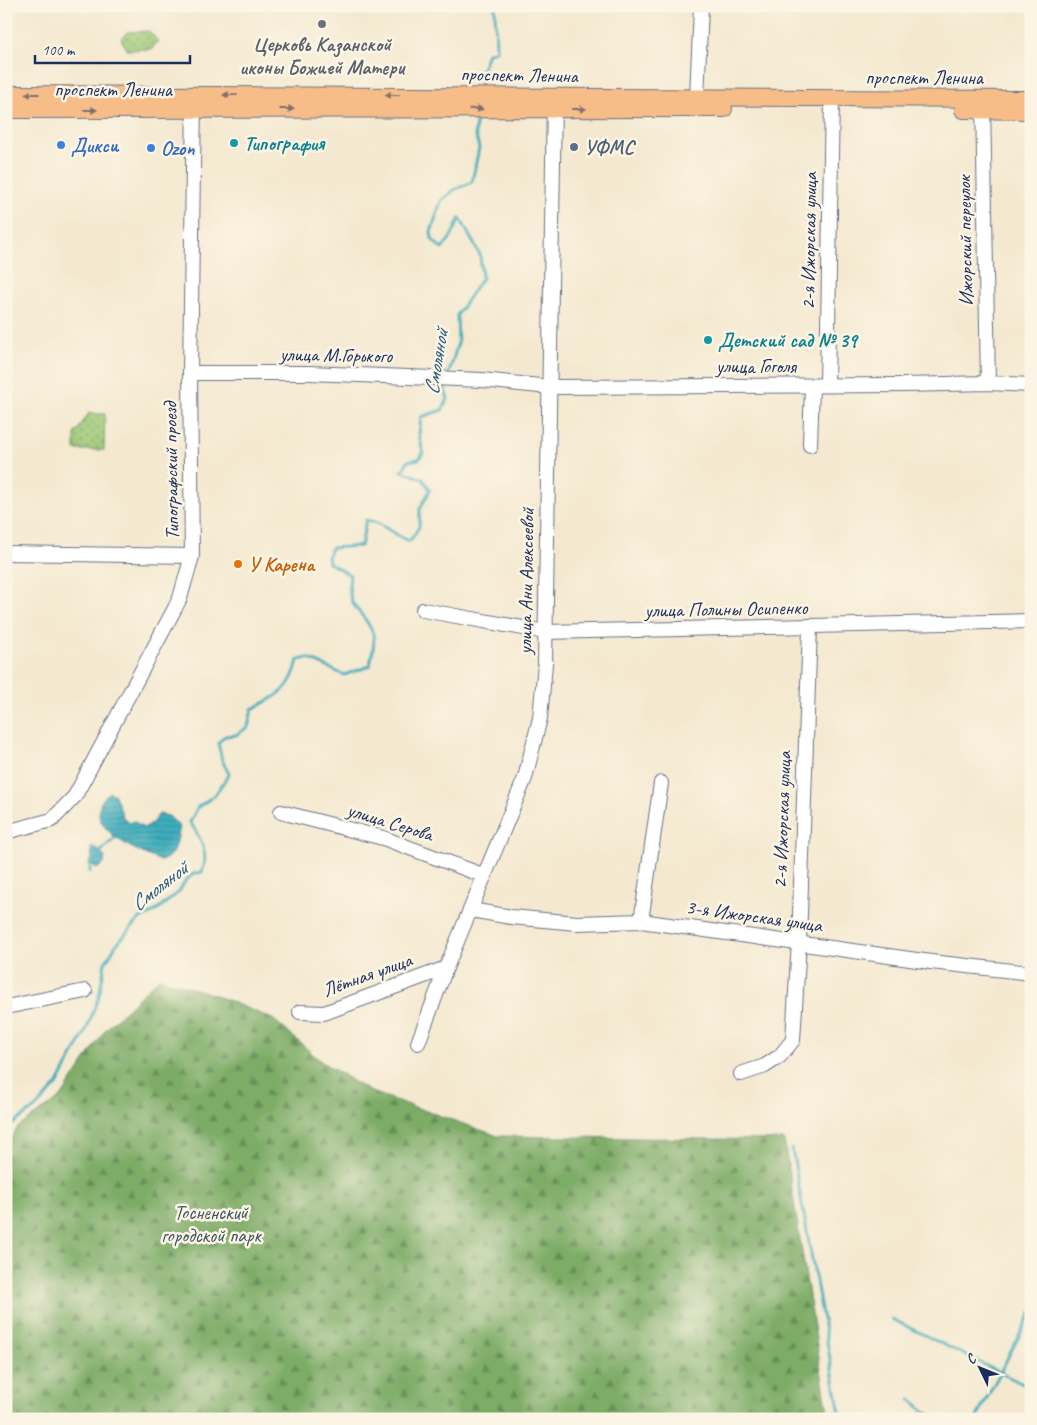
<svg xmlns="http://www.w3.org/2000/svg" width="1037" height="1425" viewBox="0 0 1037 1425" font-family="Caveat,sans-serif">
  <defs>
    <pattern id="forest-firs" width="22" height="20" patternUnits="userSpaceOnUse" patternTransform="scale(1.25)"><rect width="22" height="20" fill="#7dac66"/><path d="M5 1l3.5 6h-7zM16 11l3.5 6h-7z" fill="#668c57"/></pattern>
    <pattern id="park-dots" width="8" height="8" patternUnits="userSpaceOnUse" patternTransform="scale(1.25)"><rect width="8" height="8" fill="#9cc774"/><path d="M2 2h.1M6 6h.1" fill="none" stroke="#7ea262" stroke-width="1.8" stroke-linecap="round"/></pattern>
    <pattern id="water-rules" width="6" height="5" patternUnits="userSpaceOnUse" patternTransform="scale(1.25)"><rect width="6" height="5" fill="#3eadbc"/><path d="M0 2.5h6" fill="none" stroke="#338d9c"/></pattern>
  </defs>
  <rect width="100%" height="100%" fill="#fcf5e5"/>
  <filter id="ink" filterUnits="userSpaceOnUse"><feTurbulence type="fractalNoise" baseFrequency=".02" numOctaves="2"/><feDisplacementMap in="SourceGraphic" scale="10" xChannelSelector="R" yChannelSelector="G"/><feConvolveMatrix kernelMatrix="1 2 1 2 8 2 1 2 1" color-interpolation-filters="sRGB"/></filter>
  <filter id="wash" filterUnits="userSpaceOnUse"><feTurbulence type="fractalNoise" baseFrequency=".0096" numOctaves="4" result="noise"/><feDisplacementMap in="SourceGraphic" scale="20" xChannelSelector="R" yChannelSelector="G"/><feGaussianBlur stdDeviation="1.12" result="paint"/><feColorMatrix in="noise" values="0 0 0 0 0 0 0 0 0 0 0 0 0 0 0 0 0 1.4 0 .05"/><feComposite in="paint" operator="in"/></filter>
  <g filter="url(#wash)">
    <rect width="100%" height="100%" fill="#f4e9d0"/>
    <polygon fill="url(#forest-firs)" stroke="#4c6e62" points="159,978 215,995 273,1019 322,1062 369,1091 498,1136 784,1140 829,1419 6,1419 6,1148 17,1128 61,1097 106,1029"/>
    <g fill="url(#park-dots)" stroke="#5c7b69">
      <polygon points="149,31 158,41 152,49 127,50 121,39 127,32"/>
      <polygon points="89,413 105,414 104,450 75,450 75,434"/>
    </g>
    <g fill="url(#water-rules)" stroke="#2c6e8d">
      <path d="M 109,792 L 115,795 L 124,819 L 130,823 L 134,821 L 144,828 L 151,824 L 159,814 L 169,816 L 180,827 C 177,841 176,856 161,861 C 136,851 75,825 109,792 Z"/>
      <polygon points="91,847 96,848 105,857 104,864 97,869 92,865"/>
    </g>
    <g fill="none" stroke-linecap="round" stroke-linejoin="round">
      <g stroke="#3eadbc" stroke-width="3">
        <polyline points="480,90 482,70 488,53 496,51 495,6"/>
        <polyline points="448,376 458,343 457,315 482,278 480,255 460,218 451,237 442,249 432,239 431,232 441,201 454,190 472,182 479,148 475,133 477,114"/>
        <polyline points="98,854 116,837"/>
        <polyline points="90,872 90,862 93,858"/>
        <path d="M 6,1129 L 35,1108 L 57,1085 L 86,1031 L 99,996 L 105,963 L 116,945 L 139,919 L 153,913 L 179,892 L 186,880 L 193,874 L 202,872 C 210,854 200,837 190,822 L 198,807 L 215,795 L 229,774 L 222,760 L 218,743 L 225,736 L 236,735 L 248,727 L 252,709 C 278,696 291,691 298,660 L 308,658 L 344,675 L 370,666 C 371,657 376,643 373,634 C 364,607 345,613 350,575 L 329,563 L 328,556 L 331,548 L 361,546 L 366,520 C 384,522 394,537 410,541 L 419,527 L 420,509 L 430,490 L 423,479 L 402,471 L 408,461 L 419,459 L 423,453 L 419,434 L 421,417 L 442,410 L 448,399 L 445,390 L 447,382"/>
        <polyline points="792,1149 841,1419"/>
        <polyline points="892,1319 1031,1388"/>
        <polyline points="910,1399 934,1419"/>
        <polyline points="976,1419 1031,1313"/>
      </g>
    </g>
  </g>
  <g filter="url(#ink)">
    <g fill="none" stroke-linecap="round" stroke-linejoin="round">
      <defs>
        <g id="minor">
          <polyline points="697,97 701,6"/>
          <polyline points="983,100 988,383"/>
          <polyline points="190,373 309,373 482,380 549,387 904,385 988,383 1031,385"/>
          <polyline points="827,385 832,98"/>
          <polyline points="810,445 812,386"/>
          <polyline points="6,553 192,556"/>
          <polyline points="423,610 545,632 1031,621"/>
          <polyline points="281,812 383,838 485,876"/>
          <polyline points="6,832 52,820 75,796 175,608 180,598 192,556 190,373 194,101"/>
          <polyline points="471,910 511,917 577,923 641,921 931,962 1031,973"/>
          <polyline points="641,921 661,783"/>
          <polyline points="6,1007 85,991"/>
          <polyline points="300,1012 324,1013 446,968"/>
          <polyline points="418,1043 446,968 525,778 540,718 545,664 554,100"/>
          <polyline points="741,1074 765,1066 780,1056 793,1040 799,942 810,627"/>
        </g>
        <g id="major">
          <polyline points="6,94 1031,99"/>
          <polyline points="6,110 724,109"/>
          <polyline points="963,110 1031,111"/>
        </g>
      </defs>
      <use href="#minor" stroke="#677086" stroke-width="16"/>
      <use href="#major" stroke="#677086" stroke-width="18"/>
      <use href="#minor" stroke="#fff" stroke-width="14"/>
      <use href="#major" stroke="#f7bd88" stroke-width="16"/>
    </g>
    <defs><path id="oneway-solid" d="M-6-.8H1V-3.2L6.5 0L1 3.2V.8H-6Z" transform="scale(1.25)"/></defs>
    <g fill="#7e6f71">
      <use href="#oneway-solid" transform="translate(32 94) rotate(-180)"/>
      <use href="#oneway-solid" transform="translate(230 95) rotate(-180)"/>
      <use href="#oneway-solid" transform="translate(392 95) rotate(180)"/>
      <use href="#oneway-solid" transform="translate(287 109)"/>
      <use href="#oneway-solid" transform="translate(476 109) rotate(1)"/>
      <use href="#oneway-solid" transform="translate(579 109)"/>
      <use href="#oneway-solid" transform="translate(90 110)"/>
    </g>
  </g>
  <circle fill="#6b7280" stroke="#fcf5e5" stroke-width="2" cx="322" cy="24" r="5"/>
  <g fill="#0f9aa8" stroke="#fcf5e5" stroke-width="2">
    <circle cx="234" cy="143" r="5"/>
    <circle cx="708" cy="340" r="5"/>
  </g>
  <g fill="#3f7fe0" stroke="#fcf5e5" stroke-width="2">
    <circle cx="61" cy="145" r="5"/>
    <circle cx="151" cy="148" r="5"/>
  </g>
  <circle fill="#5c6f8a" stroke="#fcf5e5" stroke-width="2" cx="574" cy="147" r="5"/>
  <circle fill="#e8710a" stroke="#fcf5e5" stroke-width="2" cx="238" cy="564" r="5"/>
  <g text-anchor="middle" dominant-baseline="central" stroke-width="5" stroke-linejoin="round" paint-order="stroke">
    <g font-size="20" font-weight="bold" fill="#5b616d" stroke="#fcf5e5">
      <text x="322" y="44">Церковь Казанской<tspan x="322" dy="23">иконы Божией Матери</tspan></text>
    </g>
    <g font-size="20" fill="#1b2f5e" stroke="#fcf5e5">
      <text transform="translate(519 75) rotate(1)">проспект Ленина</text>
      <text x="924" y="77">проспект Ленина</text>
      <text x="113" y="89">проспект Ленина</text>
      <text transform="translate(809 241) rotate(-89)">2-я Ижорская улица</text>
      <text transform="translate(965 241) rotate(-91)">Ижорский переулок</text>
      <text transform="translate(336 355) rotate(1)">улица М.Горького</text>
      <text x="756" y="366">улица Гоголя</text>
      <text transform="translate(171 471) rotate(-91)">Типографский проезд</text>
      <text transform="translate(526 581) rotate(-89)">улица Ани Алексеевой</text>
      <text transform="translate(726 609) rotate(-1)">улица Полины Осипенко</text>
      <text transform="translate(782 820) rotate(-88)">2-я Ижорская улица</text>
      <text transform="translate(390 822) rotate(17)">улица Серова</text>
      <text transform="translate(754 916) rotate(8)">3-я Ижорская улица</text>
      <text transform="translate(367 975) rotate(-20)">Лётная улица</text>
    </g>
    <g font-size="20" font-weight="bold" fill="#0d838f" stroke="#fcf5e5" text-anchor="start">
      <text x="244" y="143">Типография</text>
      <text x="718" y="340">Детский сад № 39</text>
    </g>
    <g font-size="20" font-weight="bold" fill="#366cbe" stroke="#fcf5e5" text-anchor="start">
      <text x="71" y="145">Дикси</text>
      <text x="161" y="148">Ozon</text>
    </g>
    <g font-size="20" font-weight="bold" fill="#4e5e75" stroke="#fcf5e5" text-anchor="start">
      <text x="584" y="147">УФМС</text>
    </g>
    <g font-size="20" font-weight="bold" fill="#c56008" stroke="#fcf5e5" text-anchor="start">
      <text x="248" y="564">У Карена</text>
    </g>
    <g font-size="20" fill="#3b5564" stroke="#fcf5e5">
      <text x="211" y="1212">Тосненский<tspan x="211" dy="23">городской парк</tspan></text>
    </g>
    <g font-size="21" font-style="italic" fill="#275b7f" stroke="#fcf5e5">
      <text transform="translate(436 362) rotate(-81)">Смоляной</text>
      <text transform="translate(159 886) rotate(-38)">Смоляной</text>
    </g>
  </g>
  <rect width="1037" height="1425" fill="none" stroke="#fcf5e5" stroke-width="25"/>
  <g transform="translate(980 1368) rotate(313)" stroke="#fcf5e5" stroke-width="4" paint-order="stroke">
  <path d="M0-4L9 19L0 12L-9 19Z" fill="#1b2f5e"/>
  <text y="-8" font-size="14" font-weight="bold" text-anchor="middle" fill="#1b2f5e">С</text>
  </g>
  <path d="M35 55v8h155v-8" fill="none" stroke="#1b2f5e" stroke-width="2.5"/>
  <text x="42" y="55" font-size="15" fill="#1b2f5e" stroke="#fcf5e5" stroke-width="4" paint-order="stroke">100 m</text>
</svg>
